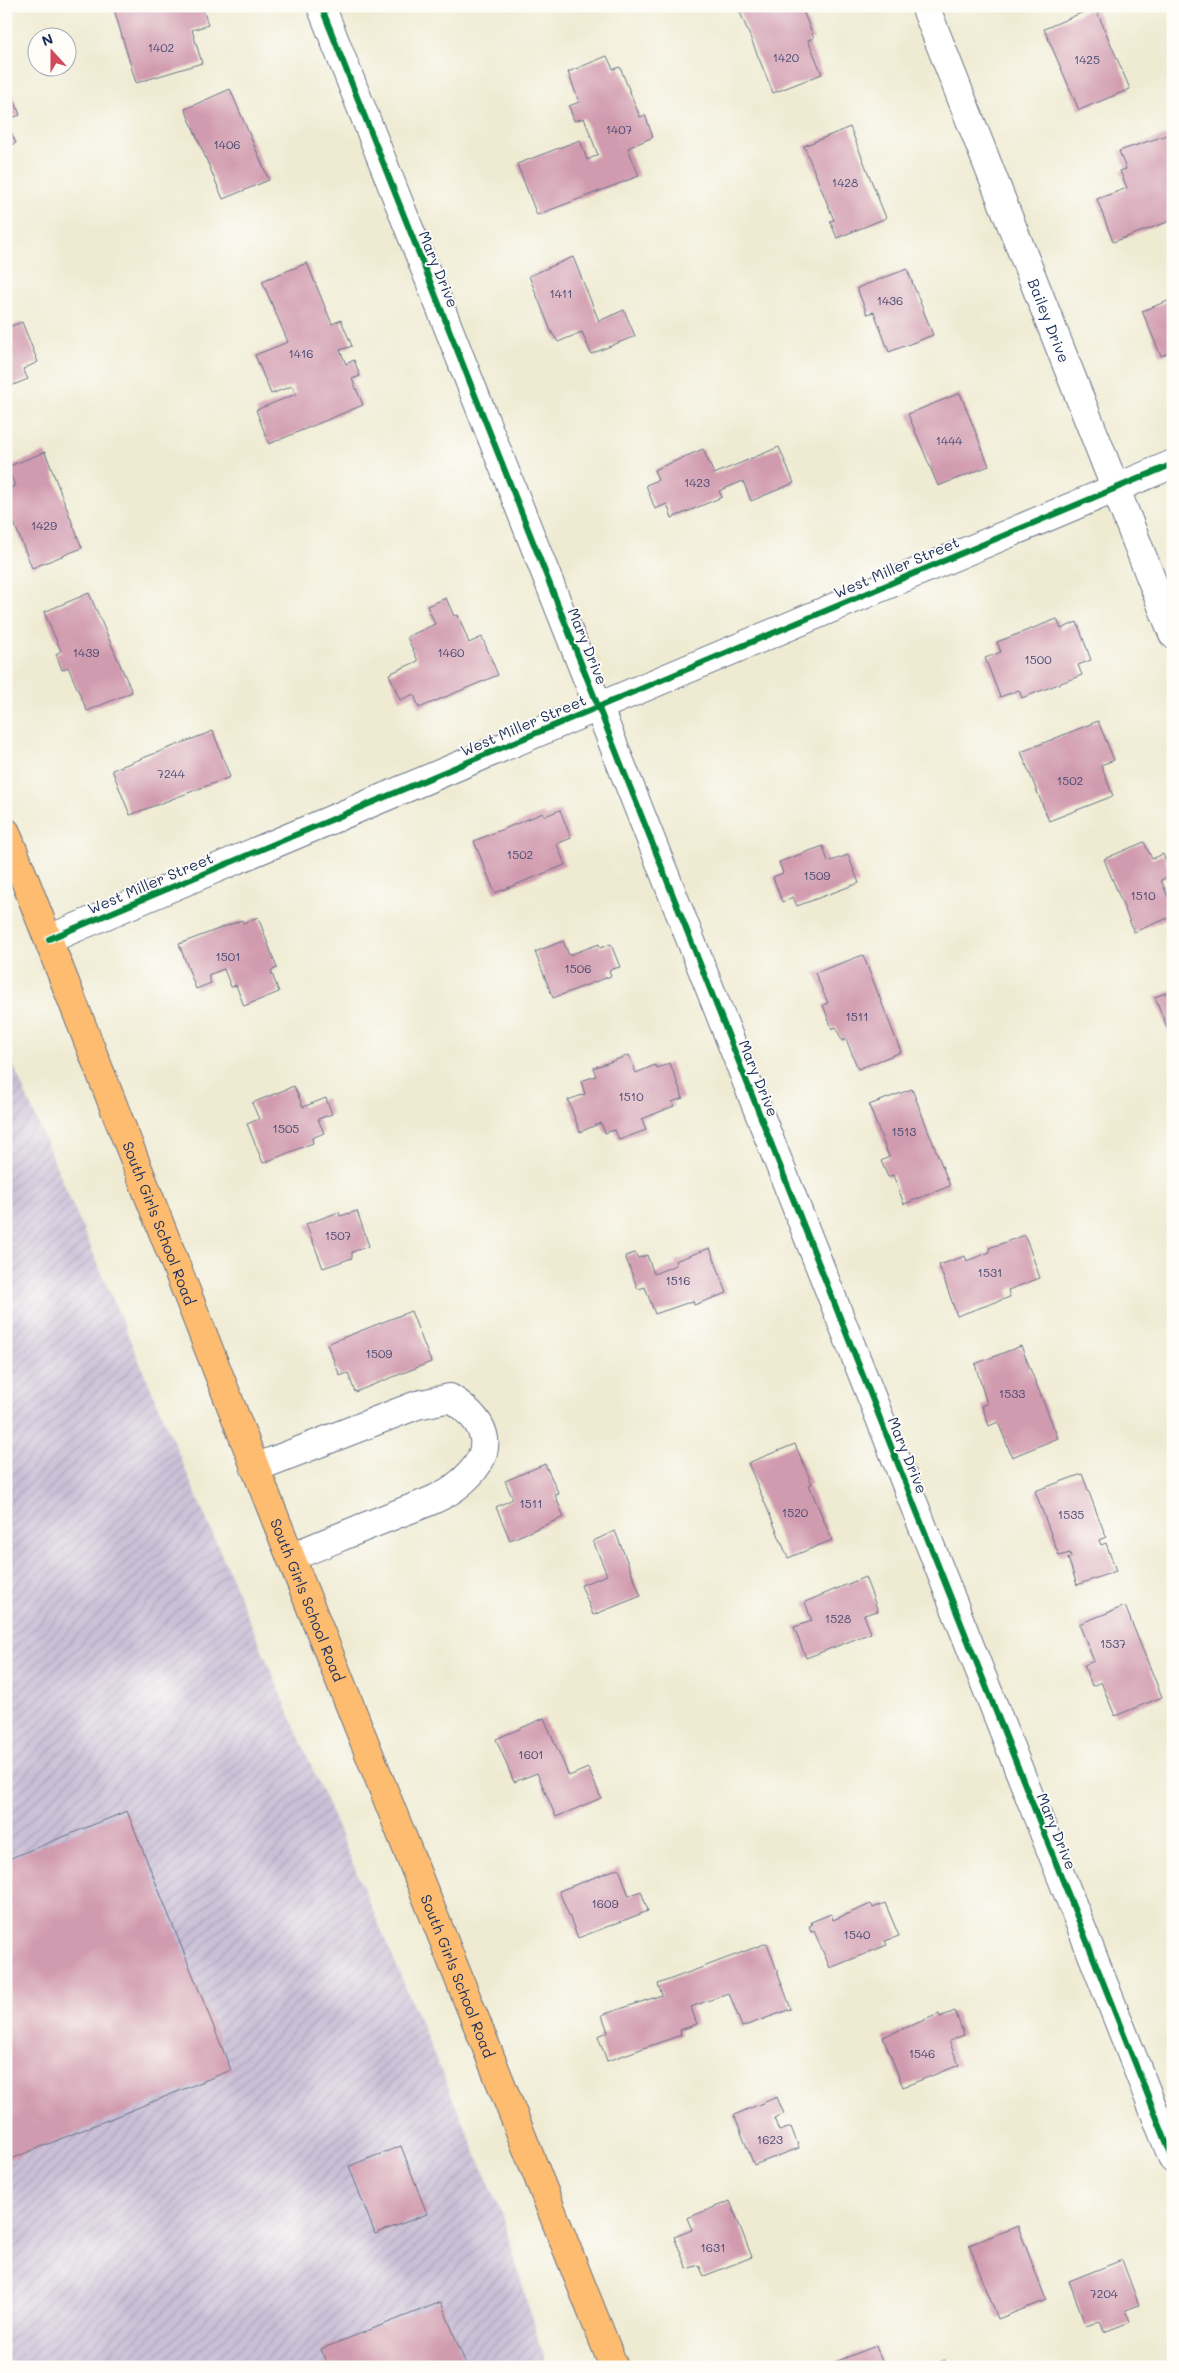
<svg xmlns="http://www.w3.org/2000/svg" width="1179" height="2373" viewBox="0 0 1179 2373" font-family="Mali,sans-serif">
  <defs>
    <pattern id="industrial-furrows" width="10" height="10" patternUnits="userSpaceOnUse" patternTransform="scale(1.25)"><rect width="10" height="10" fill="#cabfd6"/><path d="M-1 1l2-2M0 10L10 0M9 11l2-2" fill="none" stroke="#ada4ba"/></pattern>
  </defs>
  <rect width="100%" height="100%" fill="#fdfcf7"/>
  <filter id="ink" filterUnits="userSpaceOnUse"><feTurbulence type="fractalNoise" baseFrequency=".02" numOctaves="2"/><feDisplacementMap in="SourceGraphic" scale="10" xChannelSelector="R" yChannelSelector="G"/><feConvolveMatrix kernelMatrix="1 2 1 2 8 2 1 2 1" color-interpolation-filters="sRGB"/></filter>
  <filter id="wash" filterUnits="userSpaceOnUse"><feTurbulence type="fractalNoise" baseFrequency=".0096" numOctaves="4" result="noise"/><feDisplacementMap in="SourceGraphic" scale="20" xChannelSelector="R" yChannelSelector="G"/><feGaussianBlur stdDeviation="1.12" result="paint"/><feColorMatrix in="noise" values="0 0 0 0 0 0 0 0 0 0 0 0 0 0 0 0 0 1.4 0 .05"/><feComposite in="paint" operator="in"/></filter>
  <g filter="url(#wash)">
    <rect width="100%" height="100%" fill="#efebd3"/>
    <polygon fill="url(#industrial-furrows)" points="6,1048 502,2214 546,2367 6,2367"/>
    <g id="blocks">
      <g fill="#d19baf">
        <polygon points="113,6 202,6 208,25 192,30 202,63 136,83"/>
        <polygon points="756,6 801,6 814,38 808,40 822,74 773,93 740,12"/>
        <polygon points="1095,7 1130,89 1079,110 1044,29"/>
        <polygon points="607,56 613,69 620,67 640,117 645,115 653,137 628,148 639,176 537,215 517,164 580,140 587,160 598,155 584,118 574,121 569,106 579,102 568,72"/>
        <polygon points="230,89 269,180 223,199 185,109"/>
        <polygon points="11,91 20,115 6,120 6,93"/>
        <polygon points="6,121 16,143 6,147"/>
        <polygon points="850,127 886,218 837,238 830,221 834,220 804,146"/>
        <polygon points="1173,133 1173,220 1113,242 1097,199 1127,188 1120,171 1126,169 1119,151"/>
        <polygon points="573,257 599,321 624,310 635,336 591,354 582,332 558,342 551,331 529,276"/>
        <polygon points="307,263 332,324 341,320 352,346 340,350 346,364 354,360 360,376 352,379 363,405 269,444 256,410 296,394 292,386 271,394 255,355 288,342 262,281"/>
        <polygon points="907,269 933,335 889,352 874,312 867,314 857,288"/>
        <polygon points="1173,299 1173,351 1161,356 1142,311"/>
        <polygon points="22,322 38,362 23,369 28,379 6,388 6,328"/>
        <polygon points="960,393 989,466 938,486 908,414"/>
        <polygon points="779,447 794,483 751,501 743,481 719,491 722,497 672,518 667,504 655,509 646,485 658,480 654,470 703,449 714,474"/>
        <polygon points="45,452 82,548 32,568 6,503 6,489 15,486 7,467"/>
        <polygon points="89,593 132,692 87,711 68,667 62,670 56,654 61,651 44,612"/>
        <polygon points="446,598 454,616 458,615 469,643 482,637 498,675 419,708 414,694 400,700 389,674 418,661 407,637 435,624 427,606"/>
        <polygon points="1057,619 1061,629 1077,622 1091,660 1078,665 1082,675 1022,698 1019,690 1000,697 985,658 1001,652 997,642"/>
        <polygon points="1098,721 1114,760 1101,765 1113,796 1049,821 1021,752"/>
        <polygon points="213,731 230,777 130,815 112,770"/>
        <polygon points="560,810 571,838 557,844 565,865 495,893 474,841 543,813 545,816"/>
        <polygon points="1144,842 1152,859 1163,854 1172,875 1161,880 1173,909 1173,916 1134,932 1104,859"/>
        <polygon points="823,846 828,862 848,855 859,883 797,906 793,897 782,902 773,877 783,873 779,862"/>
        <polygon points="258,917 277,968 271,971 279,992 244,1006 236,985 231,987 224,969 208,975 211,983 196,989 179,944 242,920 243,923"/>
        <polygon points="563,941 569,955 599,944 600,948 611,944 620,967 609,970 611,976 553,998 535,952"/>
        <polygon points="863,955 901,1052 858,1069 846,1039 842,1041 836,1027 832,1029 823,1005 828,1003 815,973"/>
        <polygon points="1173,990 1173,1043 1155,997"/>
        <polygon points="629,1055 636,1073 655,1065 657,1068 670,1063 683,1098 672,1102 674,1106 642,1119 646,1130 619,1140 615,1130 605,1133 601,1123 580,1132 568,1100 585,1094 581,1081 596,1076 593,1068"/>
        <polygon points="294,1086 303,1107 326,1098 332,1114 318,1119 324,1133 312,1138 313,1143 263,1163 247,1124 259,1119 252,1103"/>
        <polygon points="912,1089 950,1186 904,1204 893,1175 888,1177 881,1161 889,1157 869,1105"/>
        <polygon points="357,1211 369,1246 352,1252 352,1258 323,1268 306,1224 339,1212 340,1216"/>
        <polygon points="1025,1235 1040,1278 1008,1290 1010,1297 957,1316 939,1265 965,1256 967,1261 990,1252 989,1248"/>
        <polygon points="710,1248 727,1293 694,1305 693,1301 655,1314 645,1287 639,1289 637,1287 625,1256 635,1253 638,1258 647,1255 654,1274 676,1265 675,1261"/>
        <polygon points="411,1311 431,1362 355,1392 348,1373 340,1376 327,1344"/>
        <polygon points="1021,1346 1058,1438 1012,1457 998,1422 989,1426 982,1406 987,1404 975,1364"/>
        <polygon points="795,1444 812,1484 809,1485 832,1540 788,1558 748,1463"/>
        <polygon points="545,1464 559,1494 555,1495 564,1517 510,1540 496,1507 513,1499 505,1481"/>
        <polygon points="1082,1474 1106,1537 1099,1540 1101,1545 1106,1543 1116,1571 1077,1585 1068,1558 1071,1557 1070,1553 1059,1556 1035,1491"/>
        <polygon points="615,1531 641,1596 593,1615 581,1585 607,1575 593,1541"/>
        <polygon points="865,1577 878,1611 864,1615 871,1633 806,1658 794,1627 812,1621 805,1602"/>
        <polygon points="1125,1606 1162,1697 1115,1716 1101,1682 1092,1686 1084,1665 1094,1661 1079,1624"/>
        <polygon points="544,1718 569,1776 588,1768 601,1798 556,1817 537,1773 514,1782 496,1739"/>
        <polygon points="127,1811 231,2070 6,2161 6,1860"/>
        <polygon points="619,1868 629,1896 641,1891 648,1911 578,1938 559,1891"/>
        <polygon points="885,1903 899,1936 885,1941 887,1945 830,1968 814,1931 811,1932 809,1926 812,1925 811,1922 831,1914 833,1920 871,1904 873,1908"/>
        <polygon points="767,1943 791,2009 742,2027 729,1993 691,2007 697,2024 680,2030 681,2035 607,2061 598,2036 608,2032 602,2015 662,1995 658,1984"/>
        <polygon points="955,2011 964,2035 949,2041 959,2065 903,2087 883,2037 939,2014 940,2017"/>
        <polygon points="777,2097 784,2114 774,2118 779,2131 791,2127 799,2148 754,2165 734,2115"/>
        <polygon points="401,2146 427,2214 375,2234 349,2166"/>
        <polygon points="730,2201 752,2257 704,2276 699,2265 687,2269 674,2237 692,2230 687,2218"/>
        <polygon points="1018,2226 1046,2300 998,2319 969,2245"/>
        <polygon points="1122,2260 1139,2305 1126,2310 1130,2322 1104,2332 1100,2321 1086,2326 1069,2281"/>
        <polygon points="441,2302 467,2367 328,2367 321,2349"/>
        <polygon points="876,2346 884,2367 822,2367"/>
        <polygon points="945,2360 947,2367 927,2367"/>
      </g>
    </g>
  </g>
  <g filter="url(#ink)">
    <use href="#blocks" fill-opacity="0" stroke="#657187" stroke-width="1"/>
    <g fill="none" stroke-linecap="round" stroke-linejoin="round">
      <defs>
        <g id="minor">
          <polyline points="321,6 1173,2159"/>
          <path id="s1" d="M 925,6 L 1173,634"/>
          <polyline points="49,939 1173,464"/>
          <path d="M 255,1468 L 417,1405 L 450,1398 C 490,1423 498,1453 458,1485 C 441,1499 417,1506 397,1514 C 361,1528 326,1543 291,1557"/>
        </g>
        <g id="major">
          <path id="s2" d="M 6,832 L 277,1523 L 614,2367"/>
        </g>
      </defs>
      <use href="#minor" stroke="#657187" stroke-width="30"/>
      <use href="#major" stroke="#657187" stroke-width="30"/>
      <use href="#minor" stroke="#fff" stroke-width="28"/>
      <use href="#major" stroke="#fdbc6f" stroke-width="28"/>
      <defs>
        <g id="cycleway">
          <polyline points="321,6 1173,2159"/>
          <polyline points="49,939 1173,464"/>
        </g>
      </defs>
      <use href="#cycleway" stroke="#fdfcf7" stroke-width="9"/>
      <use href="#cycleway" stroke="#00873e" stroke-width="6"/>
    </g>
  </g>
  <g text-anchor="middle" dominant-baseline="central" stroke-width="4" stroke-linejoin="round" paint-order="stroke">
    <g font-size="12" fill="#484a72">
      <text x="161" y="47">1402</text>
      <text x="786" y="57">1420</text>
      <text x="1087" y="59">1425</text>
      <text x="619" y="129">1407</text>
      <text x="227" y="144">1406</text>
      <text x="845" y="182">1428</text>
      <text x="561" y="293">1411</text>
      <text x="890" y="300">1436</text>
      <text x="301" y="353">1416</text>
      <text x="949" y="440">1444</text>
      <text x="697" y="482">1423</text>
      <text x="44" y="525">1429</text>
      <text x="86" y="652">1439</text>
      <text x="451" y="652">1460</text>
      <text x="1038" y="659">1500</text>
      <text x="171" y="773">7244</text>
      <text x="1070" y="780">1502</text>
      <text x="520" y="854">1502</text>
      <text x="817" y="875">1509</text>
      <text x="1143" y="895">1510</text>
      <text x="228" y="956">1501</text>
      <text x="578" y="968">1506</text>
      <text x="857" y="1016">1511</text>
      <text x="631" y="1096">1510</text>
      <text x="286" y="1128">1505</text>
      <text x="904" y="1131">1513</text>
      <text x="338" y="1235">1507</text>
      <text x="990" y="1272">1531</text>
      <text x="678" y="1280">1516</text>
      <text x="379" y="1353">1509</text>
      <text x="1012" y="1393">1533</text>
      <text x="531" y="1503">1511</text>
      <text x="795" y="1512">1520</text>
      <text x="1071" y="1514">1535</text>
      <text x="838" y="1618">1528</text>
      <text x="1113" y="1643">1537</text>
      <text x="531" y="1754">1601</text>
      <text x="605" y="1903">1609</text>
      <text x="857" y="1934">1540</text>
      <text x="922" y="2053">1546</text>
      <text x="770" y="2139">1623</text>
      <text x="713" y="2247">1631</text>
      <text x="1104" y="2293">7204</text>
    </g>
    <g font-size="15" fill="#1b2f5e" stroke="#fdfcf7">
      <text transform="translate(439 269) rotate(68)">Mary Drive</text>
      <text stroke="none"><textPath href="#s1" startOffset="338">Bailey Drive</textPath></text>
      <text transform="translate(896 567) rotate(-23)">West Miller Street</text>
      <text transform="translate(588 646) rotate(68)">Mary Drive</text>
      <text transform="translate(523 725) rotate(-23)">West Miller Street</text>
      <text transform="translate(150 883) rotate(-23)">West Miller Street</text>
      <text transform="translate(759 1078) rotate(68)">Mary Drive</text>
      <text stroke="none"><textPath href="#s2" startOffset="420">South Girls School Road</textPath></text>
      <text transform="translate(908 1455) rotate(68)">Mary Drive</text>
      <text stroke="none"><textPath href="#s2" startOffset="825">South Girls School Road</textPath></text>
      <text transform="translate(1057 1831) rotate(68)">Mary Drive</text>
      <text stroke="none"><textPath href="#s2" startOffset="1230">South Girls School Road</textPath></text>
    </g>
  </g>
  <rect width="1179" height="2373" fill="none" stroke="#fdfcf7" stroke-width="25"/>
  <g transform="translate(52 52) rotate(339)"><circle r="24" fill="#fdfcf7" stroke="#a3aaba"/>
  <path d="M0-4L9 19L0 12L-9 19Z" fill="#d1495b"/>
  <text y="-8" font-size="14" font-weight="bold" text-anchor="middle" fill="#1b2f5e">N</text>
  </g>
</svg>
